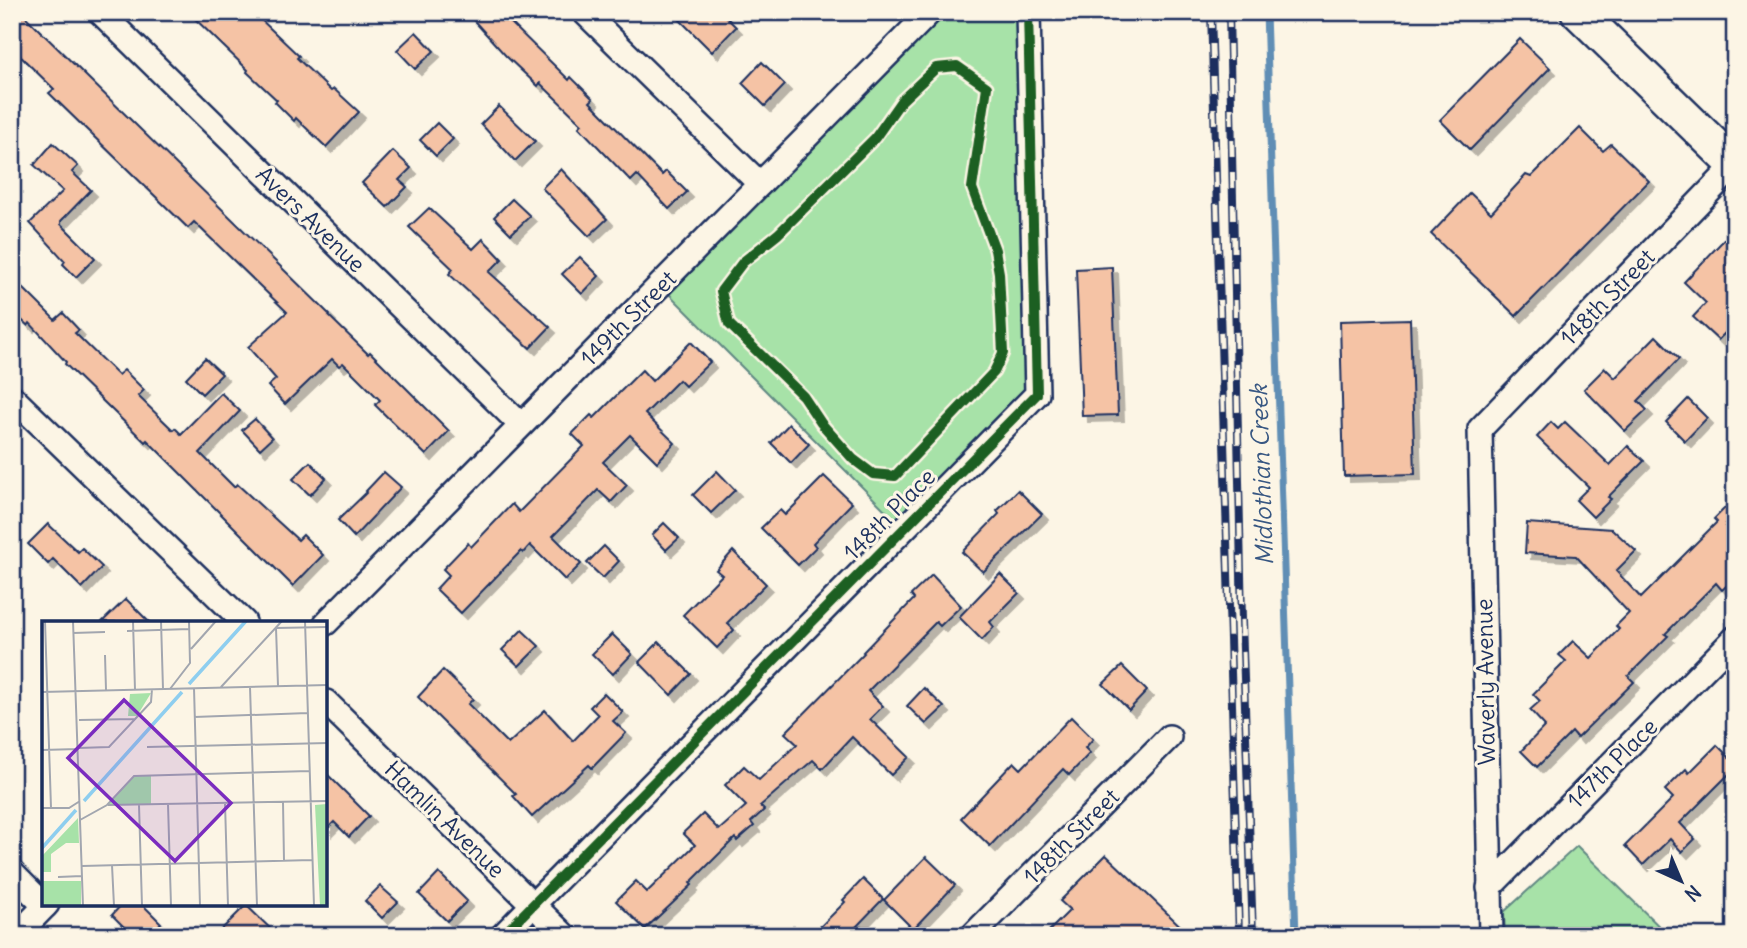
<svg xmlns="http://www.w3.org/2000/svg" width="1747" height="948" viewBox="0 0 1747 948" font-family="Delius,sans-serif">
  <defs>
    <filter id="shadow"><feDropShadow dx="6" dy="6" stdDeviation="0" flood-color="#0004"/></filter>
  </defs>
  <rect width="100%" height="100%" fill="#fcf5e5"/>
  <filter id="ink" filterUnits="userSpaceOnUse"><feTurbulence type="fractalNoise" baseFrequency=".0143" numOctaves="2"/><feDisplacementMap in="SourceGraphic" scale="14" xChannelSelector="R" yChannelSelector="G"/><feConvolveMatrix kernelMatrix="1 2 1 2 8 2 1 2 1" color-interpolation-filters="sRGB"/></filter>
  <g filter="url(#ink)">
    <g fill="#a7e2a8" stroke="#618883" stroke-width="2">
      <polygon points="930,12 1028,12 1037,394 904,529 660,285"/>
      <polygon points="1577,846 1669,936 1505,936 1504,912"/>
    </g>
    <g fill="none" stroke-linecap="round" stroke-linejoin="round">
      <polyline stroke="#608eb5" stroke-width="7" points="1266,12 1296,936"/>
    </g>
    <g fill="#f5c3a5" stroke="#1b2f5e" stroke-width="2" filter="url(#shadow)">
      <polygon points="12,12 21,12 38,29 330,315 329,316 368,354 370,352 449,431 426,455 375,405 380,400 343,363 339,366 332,359 285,404 268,386 276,379 248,347 287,312 194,222 188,228 49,93 54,89 12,48"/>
      <polygon points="188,12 253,12 299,56 297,58 331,91 334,89 359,112 326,147 296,118 294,121 275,102 277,100 247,72 248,70"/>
      <polygon points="466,12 500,12 569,80 571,77 593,99 590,102 662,175 666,171 687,192 669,209 637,175 631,181 579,127 582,124 540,83 538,86 506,56"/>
      <polygon points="672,12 721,12 736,27 712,52"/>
      <polygon points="416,32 434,51 415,69 397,50"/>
      <polygon points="1520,39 1550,68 1470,150 1440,120"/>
      <polygon points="762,62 785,85 765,106 742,83"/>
      <polygon points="499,106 535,141 515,161 481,124"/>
      <polygon points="437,123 453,139 436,156 420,140"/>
      <polygon points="1580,128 1603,151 1611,144 1649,181 1516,316 1431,234 1470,193 1491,213 1526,175 1531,177"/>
      <polygon points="53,143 78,166 72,172 91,190 61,221 61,224 95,258 76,277 63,264 65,261 30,223 63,191 34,165"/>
      <polygon points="393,151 411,168 399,180 407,187 387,207 362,183"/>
      <polygon points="561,169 607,219 589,236 542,188"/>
      <polygon points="512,199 530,216 511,234 494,217"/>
      <polygon points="429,208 473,249 483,239 502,259 489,272 550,327 530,348 449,274 453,269 409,227"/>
      <polygon points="1735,228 1735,323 1718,340 1693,317 1706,303 1684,282"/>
      <polygon points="580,257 599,276 582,294 562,274"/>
      <polygon points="1112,267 1118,415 1082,416 1076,269"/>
      <polygon points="12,277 55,320 63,313 79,330 75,333 118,375 124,370 144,390 138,396 173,430 175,428 181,434 221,393 240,411 200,453 234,487 237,484 298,540 303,535 323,555 293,586 147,440 145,442 65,364 66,362 30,323 28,326 12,311"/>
      <polygon points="1410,319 1415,474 1344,476 1340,321"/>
      <polygon points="1656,336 1679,359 1638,401 1647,410 1625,431 1584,389 1605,368 1615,378"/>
      <polygon points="691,342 710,362 685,386 679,380 645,414 675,443 657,462 630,435 603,462 627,485 611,502 598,490 553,536 581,564 565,580 530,545 523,553 521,551 461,613 436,589 449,575 443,569 468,543 471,547 512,504 519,512 584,446 572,434 591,415 594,418 642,370 652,381"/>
      <polygon points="205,358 222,374 202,394 186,378"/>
      <polygon points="1688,399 1707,418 1685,441 1666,422"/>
      <polygon points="255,419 272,438 260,449 242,430"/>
      <polygon points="1551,422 1558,429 1565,422 1610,465 1628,446 1644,461 1608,497 1611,499 1593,517 1576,500 1589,487 1537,437"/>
      <polygon points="789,424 809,444 791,463 771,443"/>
      <polygon points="310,462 326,478 310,495 293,479"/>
      <polygon points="717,471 735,490 711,513 693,495"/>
      <polygon points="384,472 401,487 354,537 338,520 367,492 366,491"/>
      <polygon points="824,476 852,503 813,543 816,547 798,565 761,528 780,510 785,515"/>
      <polygon points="1018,490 1042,514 983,572 962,552 999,514 997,511"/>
      <polygon points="1735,498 1735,578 1722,590 1716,583 1665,634 1668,636 1628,676 1634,682 1577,738 1572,732 1537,767 1521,751 1545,726 1530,710 1540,701 1533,694 1566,661 1559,655 1573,641 1591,658 1619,629 1616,626 1629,613 1576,556 1525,553 1527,523 1612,529 1636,551 1616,571 1641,598 1717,522 1714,519"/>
      <polygon points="664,523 679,538 666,550 652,535"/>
      <polygon points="48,524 78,552 82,548 102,567 82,588 53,559 48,564 28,544"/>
      <polygon points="604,546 619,561 603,578 587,563"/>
      <polygon points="733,551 766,584 727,623 734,630 717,648 683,615 722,575 716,570"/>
      <polygon points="1000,574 1019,593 990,622 994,627 982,640 959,617"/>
      <polygon points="932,575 961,606 940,626 936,622 868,691 883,706 870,719 909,757 891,775 852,737 822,769 813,760 760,806 764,810 751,822 754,826 737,841 735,838 690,883 692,885 645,929 616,901 636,881 647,892 695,845 683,833 703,814 719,830 746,806 725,785 744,766 759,780 797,744 785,733 864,653 863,652 914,599 911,595"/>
      <polygon points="126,599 149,622 102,622"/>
      <polygon points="522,630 539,646 519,666 502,650"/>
      <polygon points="612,634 632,654 613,674 592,654"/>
      <polygon points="659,642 691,674 671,695 639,662"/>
      <polygon points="1122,666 1147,691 1129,710 1103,684"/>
      <polygon points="443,670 473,699 468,704 508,744 545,710 573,741 598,715 590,707 604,693 623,712 613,721 626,733 592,768 589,765 532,817 513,796 516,794 418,697"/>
      <polygon points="924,688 944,707 926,724 907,706"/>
      <polygon points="1071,717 1093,739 1085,748 1090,753 1069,775 1063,769 990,846 961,818 1014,762 1021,769"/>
      <polygon points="1717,745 1735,763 1735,768 1680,823 1695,839 1682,852 1670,839 1643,865 1625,846 1673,798 1665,790 1686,769 1689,773"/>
      <polygon points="326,773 369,816 349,837 334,822 326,830"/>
      <polygon points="1106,855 1191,936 1044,936 1070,910 1060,901"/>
      <polygon points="926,857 955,885 913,929 884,900"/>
      <polygon points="439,873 467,901 447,921 419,894"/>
      <polygon points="863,879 883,899 856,927 865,936 811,936 845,902 843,900"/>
      <polygon points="380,886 398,902 382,918 365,901"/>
      <polygon points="122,904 142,904 161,923 149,936 133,936 112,915"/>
      <polygon points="246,905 278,936 215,936"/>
    </g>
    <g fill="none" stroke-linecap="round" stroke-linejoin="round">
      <defs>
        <g id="street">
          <polyline points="100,12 521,425"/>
          <polyline points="584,12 760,184"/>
          <polyline points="12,397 244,622"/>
          <polyline points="326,623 930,12"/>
          <polyline points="326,702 565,936"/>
          <polyline points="12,873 45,906"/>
          <polyline points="1489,888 1735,638"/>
          <polyline points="16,936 47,904"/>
          <polyline points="502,936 1037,394 1028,12"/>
          <polyline points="972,936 1169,737"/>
          <polyline points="1491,936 1480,429 1735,165"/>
        </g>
        <polyline id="secondary" points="1578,12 1735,165"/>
      </defs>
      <use href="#street" stroke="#1b2f5e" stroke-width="28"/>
      <use href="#secondary" stroke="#1b2f5e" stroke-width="38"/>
      <use href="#street" stroke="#fcf5e5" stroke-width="23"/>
      <use href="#secondary" stroke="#fcf5e5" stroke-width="33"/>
      <defs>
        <g id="rail">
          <polyline points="1211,12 1239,936"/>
          <polyline points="1229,12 1242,621 1253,936"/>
        </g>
      </defs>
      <use href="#rail" stroke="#1b2f5e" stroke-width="8"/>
      <use href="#rail" stroke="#fcf5e5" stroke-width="5" stroke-dasharray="16" stroke-linecap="butt"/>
      <defs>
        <g id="cycleway">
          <polygon points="957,66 987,87 972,188 995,250 999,273 1003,353 994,372 895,476 873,474 853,459 821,423 803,396 729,324 721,291 743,262 778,234 875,138 901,101 936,68"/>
          <polyline points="502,936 1037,394 1028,12"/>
        </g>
      </defs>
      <use href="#cycleway" stroke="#fcf5e5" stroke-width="15"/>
      <use href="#cycleway" stroke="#1b5e20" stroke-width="10"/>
    </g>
  </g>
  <g text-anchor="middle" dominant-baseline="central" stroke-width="6" stroke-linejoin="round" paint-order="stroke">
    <g font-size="23" fill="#1b2f5e" stroke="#fcf5e5">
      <text transform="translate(311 219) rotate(44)">Avers Avenue</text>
      <text transform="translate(1607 297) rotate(-46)">148th Street</text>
      <text transform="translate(628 318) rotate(-45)">149th Street</text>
      <text transform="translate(889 514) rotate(-45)">148th Place</text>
      <text transform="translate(1485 682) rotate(-91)">Waverly Avenue</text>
      <text transform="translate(1612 763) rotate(-45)">147th Place</text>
      <text transform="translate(445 819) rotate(44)">Hamlin Avenue</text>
      <text transform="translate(1071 836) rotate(-45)">148th Street</text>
    </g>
    <g font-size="24" font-style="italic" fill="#385782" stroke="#fcf5e5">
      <text transform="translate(1261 475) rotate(-92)">Midlothian Creek</text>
    </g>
  </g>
  <g transform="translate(42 621)">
    <rect width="285" height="285" fill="#fcf5e5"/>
    <path d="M 109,72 L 95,95 L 86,95 L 88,73 ZM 109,154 L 109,183 L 65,184 L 92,155 ZM 285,183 L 285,285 L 278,285 L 273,184 ZM 36,197 L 37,222 L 24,222 L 9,233 L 9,251 L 0,251 L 0,235 ZM 0,260 L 39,260 L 39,285 L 0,285 Z" fill="#a7e2a8"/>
    <path fill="none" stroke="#8eceef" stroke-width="3.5" d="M 147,63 L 204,0M 42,180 L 140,71M 0,227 L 34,189"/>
    <path fill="none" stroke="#a2a6af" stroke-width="2" d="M 3,0 L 9,187M 31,0 L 41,285M 91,0 L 93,69M 119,0 L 121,68M 263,0 L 272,285M 85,10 L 148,8M 31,12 L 63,11M 149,28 L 174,0M 63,34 L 64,69M 236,65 L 234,7 L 286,6M 179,66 L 240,0M 208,66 L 215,285M 152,67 L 158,285M 128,68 L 148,42 L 147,0M 0,71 L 286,64M 152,96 L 266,92M 37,99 L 93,98M 105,126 L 286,122M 36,127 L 67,126 L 109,81 L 110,68M 0,129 L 36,128M 241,181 L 242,240M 183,182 L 186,285M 126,183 L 129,285M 66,184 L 286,180M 97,184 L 100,285M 0,187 L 27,187 L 38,180M 38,199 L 65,184 L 92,155 L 268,150M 70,244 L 72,285M 40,245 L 270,239M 16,256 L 40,255"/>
    <path fill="#7b2cbf" fill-opacity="0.15" stroke="#7b2cbf" stroke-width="3.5" d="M 82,79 L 189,182 L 133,240 L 26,137 Z"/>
    <rect width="285" height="285" fill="none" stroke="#1b2f5e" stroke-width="3.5"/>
  </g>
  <rect width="1747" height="948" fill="none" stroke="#fcf5e5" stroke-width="42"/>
  <rect x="21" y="21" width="1705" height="906" fill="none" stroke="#1b2f5e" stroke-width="2.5" filter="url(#ink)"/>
  <g transform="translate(1681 881) rotate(136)" stroke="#fcf5e5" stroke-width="5" paint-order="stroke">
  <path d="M0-5L12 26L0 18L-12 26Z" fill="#1b2f5e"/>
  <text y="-10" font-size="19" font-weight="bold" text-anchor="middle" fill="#1b2f5e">N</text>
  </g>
</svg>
